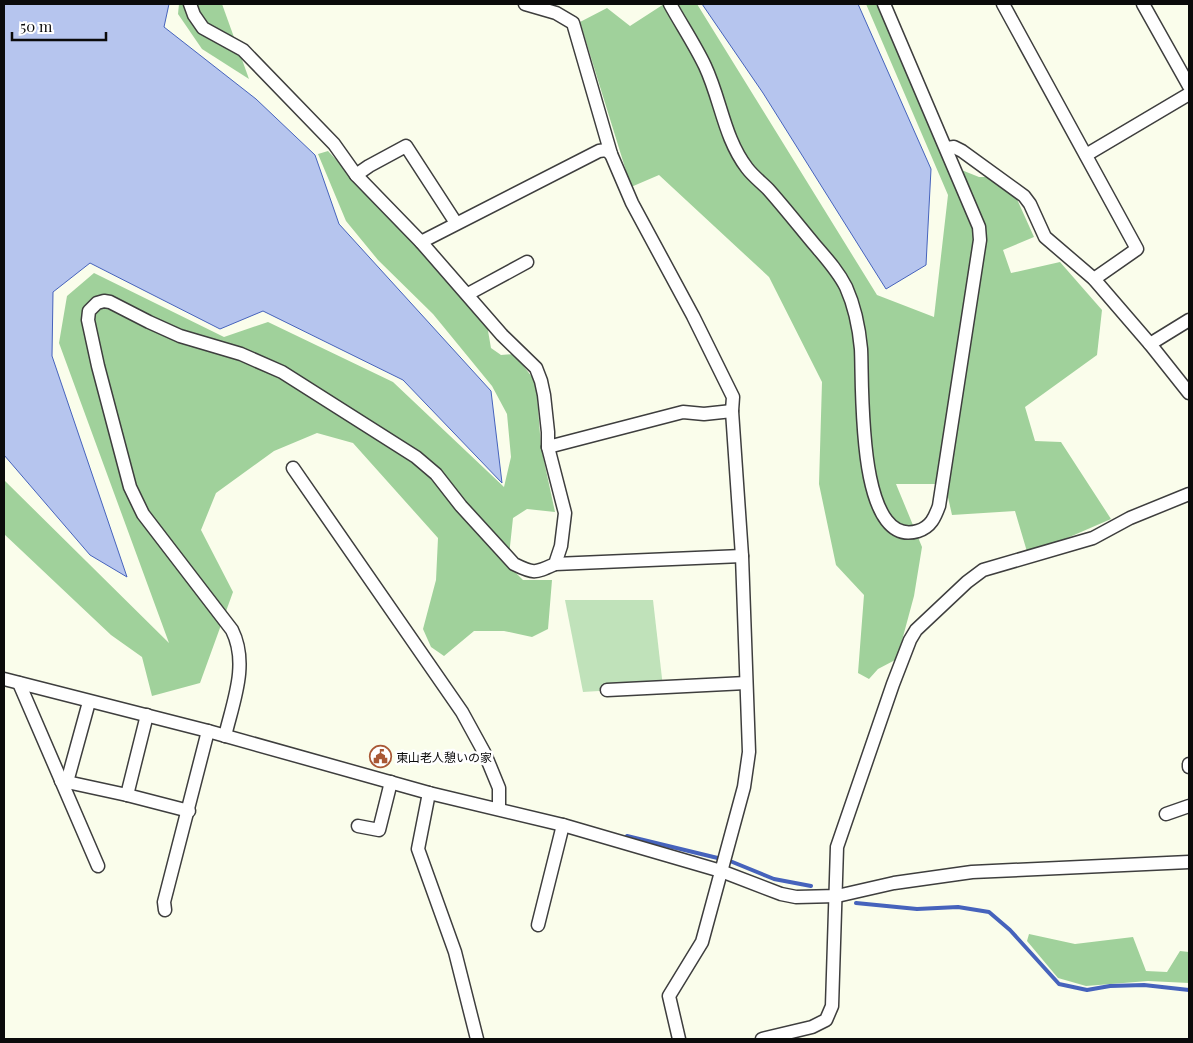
<svg xmlns="http://www.w3.org/2000/svg" width="1193" height="1043" viewBox="0 0 1193 1043" font-family="'Playfair Display','Noto Sans JP',serif">
  <rect width="100%" height="100%" fill="#fafdeb"/>
  <polygon fill="#c0e2ba" points="565,600 653,600 663,687 583,692"/>
  <g fill="#a0d19b">
    <polygon points="179,4 222,4 249,79 202,49 178,14"/>
    <polygon points="664,4 697,4 877,295 934,317 948,195 866,4 879,4 949,165 979,177 1007,177 1034,237 1003,250 1011,273 1060,262 1102,310 1097,355 1025,407 1035,441 1061,442 1111,519 1028,555 1015,511 952,515 945,484 896,484 922,547 914,596 897,659 878,669 869,679 858,673 864,595 836,565 819,484 822,382 769,277 659,175 631,187 580,22 607,8 630,26"/>
    <polygon points="328,151 418,247 487,325 491,348 501,355 514,354 536,382 541,447 555,512 527,509 513,518 508,565 523,580 552,580 548,629 532,637 504,631 474,631 444,656 431,647 423,629 436,580 438,538 353,443 317,433 274,451 216,493 201,530 233,592 200,683 152,696 142,657 111,635 4,534 4,480 169,643 59,343 67,296 94,273 224,337 268,322 393,382 504,487 511,457 507,414 492,386 433,314 378,260 346,221 318,154"/>
    <polygon points="1029,934 1075,944 1133,937 1146,971 1167,972 1180,951 1189,952 1189,983 1148,981 1086,986 1058,978 1027,941"/>
  </g>
  <g fill="#b6c5ee" stroke="#4663bc">
    <polygon points="4,4 169,4 164,27 256,99 315,155 339,224 491,391 502,483 403,380 263,311 220,329 90,263 53,292 52,356 127,577 90,555 4,455"/>
    <polygon points="702,4 858,4 931,169 926,265 886,289 763,93"/>
  </g>
  <g fill="none" stroke-linecap="round" stroke-linejoin="round">
    <g stroke="#4663bc" stroke-width="4">
      <polyline points="627,836 730,861 774,879 811,886"/>
      <polyline points="856,903 917,909 958,907 989,912 1010,930 1059,984 1087,990 1110,986 1144,985 1189,990"/>
    </g>
    <defs>
      <g id="street">
        <path d="M 190,4 L 194,15 L 203,28 L 243,50 L 334,144 L 356,175 L 421,242 L 502,335 L 536,368 L 541,381 L 544,395 L 548,432 L 548,447 L 565,513 L 561,546 L 555,564 C 535,573 534,574 514,564 L 461,506 L 436,474 L 416,457 L 282,372 L 241,354 L 180,336 L 149,322 L 110,302 L 104,301 L 97,303 L 89,311 L 88,320 L 98,366 L 130,487 L 143,514 L 232,630 C 249,664 233,702 225,736"/>
        <polyline points="525,4 556,13 573,23 611,154 632,203 693,316 733,397 732,411 742,556 749,752 744,787 702,942 669,996 679,1039"/>
        <path d="M 670,4 C 681,24 695,45 705,66 C 721,100 724,138 747,168 C 753,176 761,182 768,189 C 784,207 799,226 814,244 C 826,258 838,271 846,287 C 855,307 859,327 861,349 C 863,383 856,550 918,531 C 931,527 935,517 939,506 L 980,240 L 979,227 L 884,4"/>
        <polyline points="1003,4 1137,249 1094,279"/>
        <polyline points="1143,4 1189,86"/>
        <polyline points="947,148 954,147 962,151 1024,196 1030,204 1045,237 1094,279 1150,344 1189,393"/>
        <polyline points="1086,155 1189,94"/>
        <polyline points="356,175 369,166 406,146 456,223"/>
        <polyline points="421,242 599,151 606,150 611,154"/>
        <polyline points="468,294 527,262"/>
        <polyline points="1150,344 1189,320"/>
        <polyline points="548,447 683,412 704,414 732,411"/>
        <polyline points="293,468 462,712 485,754 499,788 499,809"/>
        <polyline points="555,564 742,556"/>
        <polyline points="4,679 208,731 429,793 563,825 721,871 781,894 796,897 837,896 894,883 972,872 1189,862"/>
        <polyline points="19,683 98,866"/>
        <polyline points="607,690 746,683"/>
        <polyline points="1189,764 1189,767"/>
        <polyline points="61,781 67,782 89,702"/>
        <polyline points="67,782 127,795 189,811"/>
        <polyline points="429,793 418,849 455,952 477,1039"/>
        <polyline points="127,795 147,715"/>
        <polyline points="1166,814 1189,806"/>
        <polyline points="358,826 379,830 391,782"/>
        <polyline points="165,910 164,902 208,731"/>
        <polyline points="538,925 563,825"/>
        <polyline points="762,1039 812,1027 826,1020 832,1006 837,847 893,684 910,640 916,630 967,582 983,570 1093,538 1130,518 1189,494"/>
      </g>
    </defs>
    <use href="#street" stroke="#3e3e3e" stroke-width="15"/>
    <use href="#street" stroke="#fff" stroke-width="12"/>
  </g>
  <defs>
    <symbol id="civic-ring" viewBox="-11 -11 22 22"><circle r="9.5" fill="#fff" stroke="#a95835" stroke-width="1.5"/><path d="M-.6-6.5H3V-4.5H.6V-3L4-1V1h2V6H-6V1h2V-1L-.6-3ZM-1.2 2.5V6h2.4V2.5Z" fill="#a95835"/></symbol>
  </defs>
  <g fill-rule="evenodd">
    <use href="#civic-ring" x="368" y="744" width="25" height="25"/>
  </g>
  <g text-anchor="middle" dominant-baseline="central" stroke-width="5" stroke-linejoin="round" paint-order="stroke">
    <g font-size="12" fill="#0b0b0b" stroke="#fff" text-anchor="start">
      <text x="396" y="757">東山老人憩いの家</text>
    </g>
  </g>
  <rect width="1193" height="1043" fill="none" stroke="#0b0b0b" stroke-width="10"/>
  <path d="M12 32v8h94v-8" fill="none" stroke="#0b0b0b" stroke-width="2.5"/>
  <text x="20" y="32" font-size="15" fill="#0b0b0b" stroke="#ffffff" stroke-width="4" paint-order="stroke">50 m</text>
</svg>
